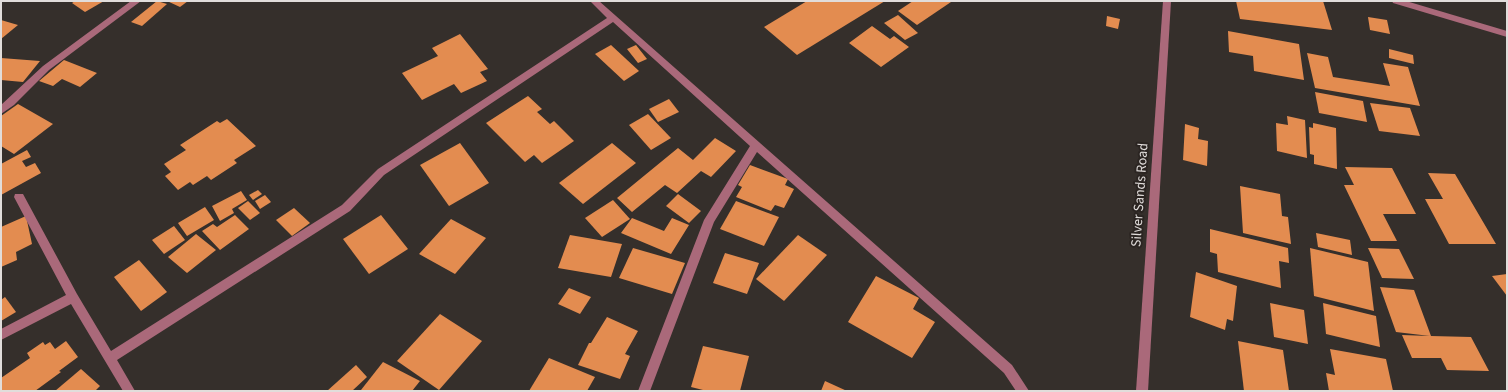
<svg xmlns="http://www.w3.org/2000/svg" width="1508" height="392" viewBox="0 0 1508 392" font-family="'Source Sans 3',sans-serif">
  <rect width="100%" height="100%" fill="#352f2b"/>
  <g fill="#e38c50">
    <polygon points="75,1 104,1 85,12 72,3"/>
    <polygon points="157,1 167,4 142,26 131,22"/>
    <polygon points="167,1 188,1 180,7"/>
    <polygon points="807,1 885,1 797,55 764,27"/>
    <polygon points="913,1 950,1 951,2 917,25 898,11"/>
    <polygon points="1236,1 1323,1 1332,30 1240,19"/>
    <polygon points="898,15 918,33 905,40 884,23"/>
    <polygon points="1107,16 1120,19 1118,29 1106,26"/>
    <polygon points="1368,17 1387,20 1390,34 1370,30"/>
    <polygon points="1,20 18,25 1,39"/>
    <polygon points="872,26 890,39 894,36 909,47 881,67 849,43"/>
    <polygon points="1228,31 1299,44 1304,80 1254,71 1253,56 1229,52"/>
    <polygon points="460,34 488,69 480,72 487,81 461,93 454,84 422,100 402,73 438,56 432,48"/>
    <polygon points="611,45 639,71 624,81 595,54"/>
    <polygon points="636,45 647,59 638,63 627,49"/>
    <polygon points="1389,49 1413,55 1414,64 1389,58"/>
    <polygon points="1307,53 1328,57 1333,77 1390,86 1383,63 1408,67 1420,106 1315,88"/>
    <polygon points="1,58 40,61 23,82 1,80"/>
    <polygon points="64,60 97,73 80,87 62,79 53,86 39,81"/>
    <polygon points="1315,92 1363,101 1367,122 1319,113"/>
    <polygon points="528,96 542,109 537,112 550,124 554,121 574,141 542,163 534,155 525,162 486,123"/>
    <polygon points="669,99 679,112 658,122 649,109"/>
    <polygon points="1370,103 1410,108 1420,136 1379,131"/>
    <polygon points="18,104 53,124 14,154 1,146 1,116"/>
    <polygon points="648,114 671,138 651,150 629,125"/>
    <polygon points="1287,116 1305,120 1307,158 1277,151 1276,123 1288,125"/>
    <polygon points="227,119 256,146 234,160 237,163 211,180 207,176 193,185 190,182 178,190 165,176 171,172 164,164 186,150 180,145 217,121 220,123"/>
    <polygon points="1313,123 1336,128 1337,169 1314,164 1314,155 1310,154 1309,127 1313,128"/>
    <polygon points="1185,124 1199,128 1198,139 1208,141 1207,166 1183,160"/>
    <polygon points="715,138 736,151 711,177 701,171 677,193 665,185 632,212 617,198 678,148 693,160"/>
    <polygon points="460,143 489,183 449,206 420,165"/>
    <polygon points="612,143 636,163 583,204 559,183"/>
    <polygon points="27,150 31,157 22,161 26,167 35,163 41,173 1,195 1,164"/>
    <polygon points="750,165 788,179 785,185 794,189 784,208 775,205 771,211 736,197 742,187 738,185"/>
    <polygon points="1345,167 1392,168 1416,214 1383,214 1397,241 1371,241 1344,185 1354,185"/>
    <polygon points="1428,173 1455,174 1496,244 1449,244 1425,199 1443,199"/>
    <polygon points="1240,186 1280,194 1282,216 1288,217 1291,244 1243,233"/>
    <polygon points="258,190 262,194 253,200 249,195"/>
    <polygon points="241,191 247,200 232,209 234,213 220,221 212,206"/>
    <polygon points="678,194 701,211 689,223 666,206"/>
    <polygon points="265,195 271,202 260,209 255,201"/>
    <polygon points="613,200 630,219 602,237 585,218"/>
    <polygon points="248,201 260,213 250,220 238,208"/>
    <polygon points="736,201 779,217 764,246 720,229"/>
    <polygon points="205,207 214,220 187,236 178,223"/>
    <polygon points="294,208 310,223 292,236 276,220"/>
    <polygon points="235,215 249,229 220,250 202,231 213,224 217,227"/>
    <polygon points="381,215 408,249 369,274 343,239"/>
    <polygon points="26,216 32,244 16,252 17,260 1,267 1,227"/>
    <polygon points="632,218 664,231 672,218 689,225 671,254 621,233"/>
    <polygon points="451,219 486,238 455,274 419,254"/>
    <polygon points="174,226 185,240 164,254 152,240"/>
    <polygon points="1210,229 1288,248 1289,263 1279,261 1281,288 1218,272 1217,254 1210,252"/>
    <polygon points="1316,233 1350,240 1352,255 1318,247"/>
    <polygon points="196,234 216,250 187,273 168,257"/>
    <polygon points="570,235 622,244 611,277 558,268"/>
    <polygon points="798,235 827,255 784,301 756,279"/>
    <polygon points="633,248 685,263 672,294 619,278"/>
    <polygon points="1310,248 1368,262 1374,311 1314,296"/>
    <polygon points="1368,248 1399,249 1414,279 1382,278"/>
    <polygon points="725,253 759,263 747,294 713,283"/>
    <polygon points="139,260 167,292 141,311 114,277"/>
    <polygon points="1196,272 1237,286 1233,321 1227,319 1225,330 1190,317"/>
    <polygon points="1507,274 1507,296 1492,276"/>
    <polygon points="876,276 919,298 913,309 935,322 912,358 848,322"/>
    <polygon points="1380,287 1414,290 1431,336 1471,337 1489,371 1447,370 1441,358 1412,358 1402,335 1430,336 1396,332"/>
    <polygon points="569,288 591,297 580,314 558,304"/>
    <polygon points="5,297 16,312 1,321 1,300"/>
    <polygon points="1270,303 1304,310 1308,344 1274,337"/>
    <polygon points="1323,303 1376,316 1380,347 1326,334"/>
    <polygon points="440,314 482,341 439,390 397,361"/>
    <polygon points="607,317 638,331 625,354 630,356 620,379 578,365 589,343 591,343"/>
    <polygon points="66,341 78,357 59,371 61,372 35,391 1,391 1,378 30,358 27,353 43,342 45,345 50,342 55,349"/>
    <polygon points="1238,341 1283,350 1289,391 1244,391"/>
    <polygon points="703,346 749,356 740,391 707,391 691,387"/>
    <polygon points="1330,349 1386,359 1393,391 1329,391 1326,373 1335,375"/>
    <polygon points="549,358 595,377 587,391 529,391"/>
    <polygon points="383,362 420,381 412,391 361,390"/>
    <polygon points="356,365 367,377 352,391 327,391"/>
    <polygon points="81,369 100,386 95,391 55,391"/>
    <polygon points="825,381 847,391 821,391"/>
  </g>
  <g fill="none" stroke-linecap="round" stroke-linejoin="round">
    <g fill="#aa697a" fill-rule="evenodd">
      <polygon points="131,1 141,1 49,70 14,105 1,114 1,105 43,66"/>
      <polygon points="590,1 599,1 1012,365 1029,391 1016,391 1004,373 757,152 714,222 650,391 638,391 704,220 750,146 613,22 384,175 350,211 117,360 135,391 123,391 71,304 1,340 1,329 66,295 14,197 15,194 23,194 77,294 111,351 342,205 378,169 607,18"/>
      <polygon points="1163,1 1171,1 1148,391 1136,391"/>
      <polygon points="1392,1 1406,1 1507,31 1507,37 1393,3"/>
    </g>
  </g>
  <g text-anchor="middle" dominant-baseline="central" stroke-width="4" stroke-linejoin="round" paint-order="stroke">
    <g font-size="14" fill="#e1dddb" stroke="#2b2522">
      <text transform="translate(1140 195) rotate(-86)">Silver Sands Road</text>
    </g>
  </g>
  <rect width="1508" height="392" fill="none" stroke="#e1dddb" stroke-width="4"/>
</svg>
